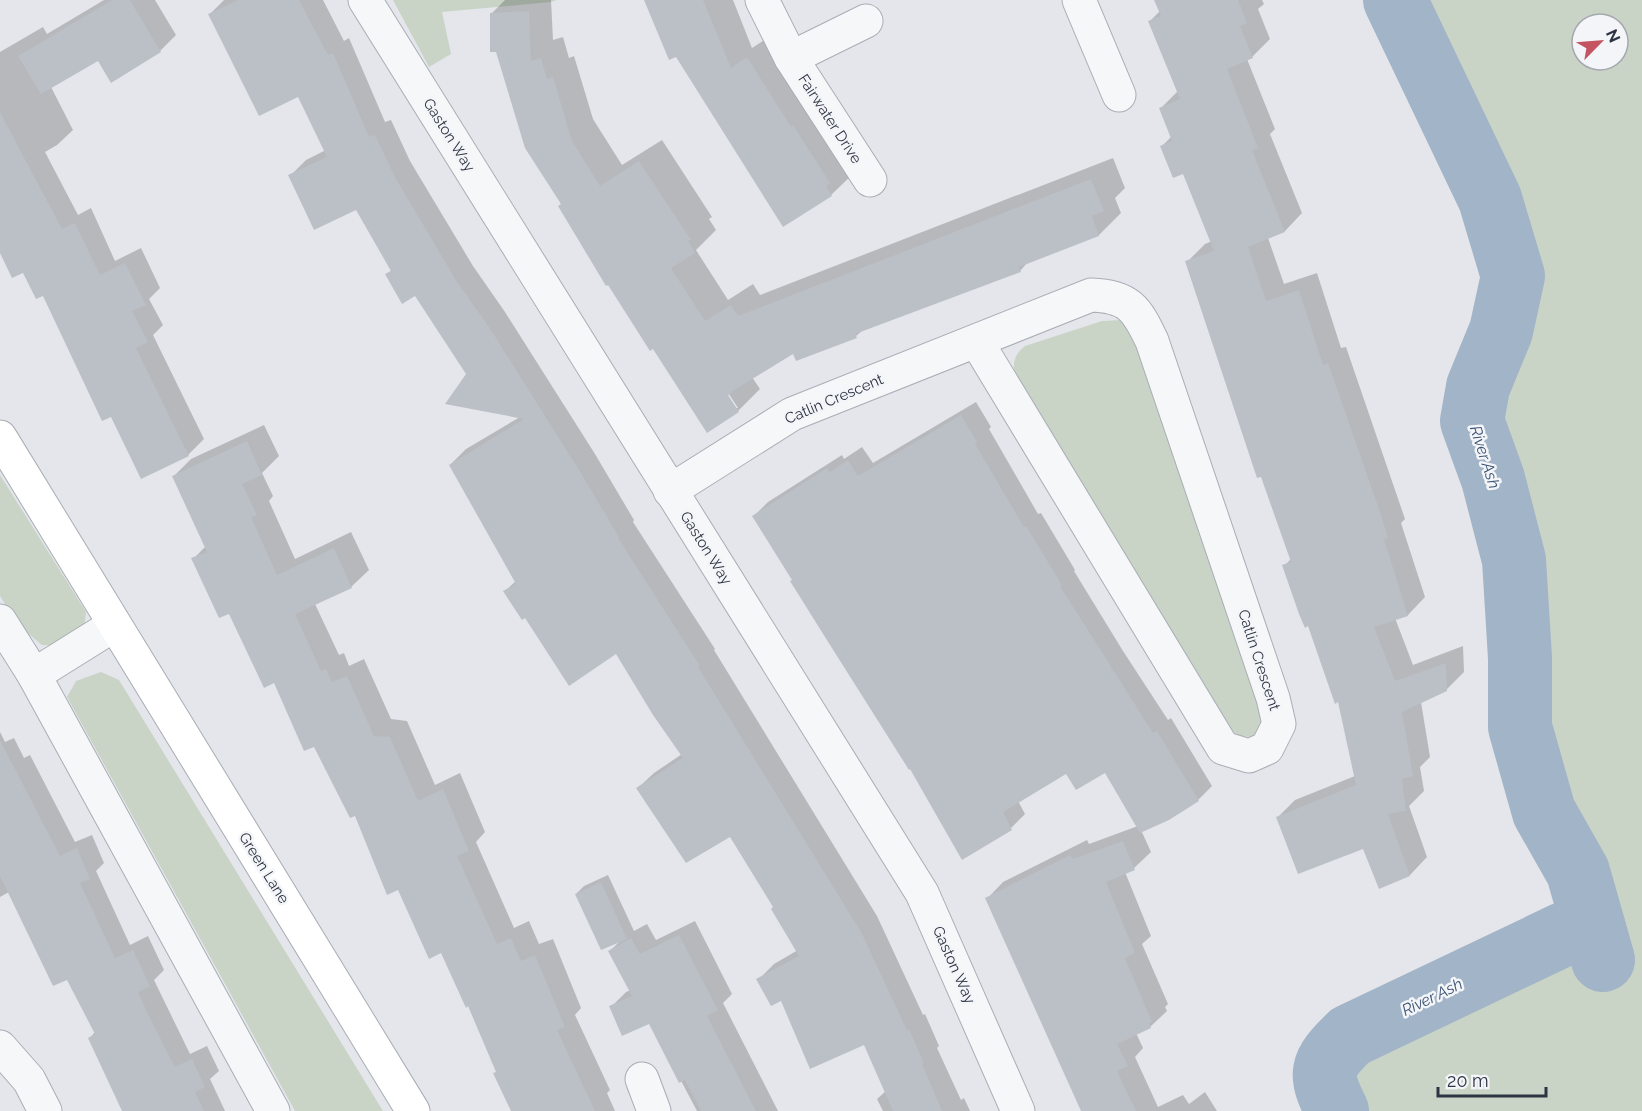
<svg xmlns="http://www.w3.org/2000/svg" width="1642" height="1111" viewBox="0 0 1642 1111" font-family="Raleway,sans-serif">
  <rect width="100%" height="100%" fill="#e4e6eb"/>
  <g fill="#c9d4c6" fill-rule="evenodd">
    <polygon points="393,0 557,0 551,2 442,12 451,54 429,67"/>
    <path d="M 1395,0 L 1642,0 L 1642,1111 L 1337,1111 C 1326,1088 1320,1079 1331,1055 L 1357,1048 L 1566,949 L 1594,929 L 1578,872 L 1544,812 L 1520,727 L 1520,658 L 1514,560 L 1493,479 L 1472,421 L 1478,387 L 1506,361 L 1529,276 L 1478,141 L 1450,115 ZM 1582,24 L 1618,24 L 1618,60 L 1582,60 Z"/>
    <path d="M 1121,320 L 1132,326 L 1266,729 L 1253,737 L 1238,736 L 1221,719 L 1015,381 C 1013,366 1012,356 1025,346 L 1102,321 Z"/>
    <polygon points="0,475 86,612 84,629 62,646 42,645 18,625 0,596"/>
    <polygon points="101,672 119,680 383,1111 295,1111 67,697 76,681"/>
  </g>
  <g fill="#0003" fill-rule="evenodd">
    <polygon points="104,0 155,0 176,35 160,51 98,59 51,87 73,130 57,145 45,152 78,215 91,208 115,261 141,248 160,288 149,299 163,325 153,335 204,439 188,455 111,416 44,294 0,249 0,52 43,27 47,34"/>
    <polygon points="224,0 323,0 344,41 349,38 385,122 391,120 410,161 473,266 505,312 595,454 634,520 633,522 715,649 714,650 877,916 923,1015 925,1014 939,1046 937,1048 961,1100 964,1098 970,1111 883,1111 877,1099 886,1091 864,1043 782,998 758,980 774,964 798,950 775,907 730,835 638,788 654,773 682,754 616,652 525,616 505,591 516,581 450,465 466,449 520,417 468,374 416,294 387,275 392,269 356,208 290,176 306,160 326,150 299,95 210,14"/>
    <path d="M 505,0 L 551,0 L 553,40 L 563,37 L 569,58 L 574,56 L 593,119 L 622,165 L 662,140 L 712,217 L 709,219 L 716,230 L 696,250 L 728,300 L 753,284 L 760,295 L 1113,158 L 1125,188 L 1115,198 L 1121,213 L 1099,235 L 1028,262 L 1020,271 L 863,330 L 856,336 L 797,360 L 794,352 L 752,377 L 760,389 L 738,411 L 707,431 L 654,347 L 650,349 L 608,283 L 606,284 L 560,206 L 562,204 L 526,147 L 497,51 L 492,51 L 491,14 ZM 725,388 L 738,408 L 734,408 L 723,390 Z"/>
    <polygon points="646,0 733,0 752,48 769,37 853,174 831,195"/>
    <polygon points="1155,0 1262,0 1264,4 1258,9 1270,39 1252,57 1247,59 1275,129 1270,134 1302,213 1285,231 1268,238 1284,284 1317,273 1341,348 1346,347 1405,519 1401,523 1425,597 1408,615 1395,618 1413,665 1463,646 1464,672 1446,690 1421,702 1430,757 1420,767 1424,791 1409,806 1427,857 1410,875 1380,887 1363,847 1277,818 1295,800 1355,776 1339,700 1284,566 1291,559 1187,262 1205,244 1212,241 1184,172 1162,146 1172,136 1161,108 1178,91 1150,21 1160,11"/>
    <polygon points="976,402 991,427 989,429 1038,514 1041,513 1075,570 1074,571 1123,651 1168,720 1171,718 1212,786 1198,800 1141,830 1151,852 1134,868 1125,872 1151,936 1142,944 1168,1004 1165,1007 1167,1011 1150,1027 1136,1033 1143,1048 1135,1057 1158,1107 1183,1095 1189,1104 1205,1092 1217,1111 1083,1111 987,899 1003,882 1087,840 1089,844 1138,826 1105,771 1066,772 1018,801 1025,814 1011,828 911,767 754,516 768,502 842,455 844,459 862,447 873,463"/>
    <polygon points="264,425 279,456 262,473 273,496 269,501 295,559 351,532 369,570 351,587 315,604 339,655 344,653 349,666 364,659 391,719 407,721 435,785 460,773 485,832 476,842 514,928 529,921 539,944 553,939 581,1008 575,1015 610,1090 607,1093 615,1111 518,1111 497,1071 469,1004 442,951 398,888 356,814 274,681 193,559 206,546 174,476 191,459"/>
    <polygon points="0,732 5,742 14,738 24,758 30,755 75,842 92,835 104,863 96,871 130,945 148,936 164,970 154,980 190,1054 207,1046 219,1071 210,1079 225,1111 127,1111 90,1038 95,1032 68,978 9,892 0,897"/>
    <polygon points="608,875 634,931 647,924 656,940 695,921 732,994 723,1003 778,1111 697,1111 650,1022 611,1007 626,992 631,990 610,951 620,941 576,894 584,886"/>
  </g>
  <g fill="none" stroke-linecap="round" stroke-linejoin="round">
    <g stroke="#a2b4c7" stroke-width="64">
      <polyline points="1395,0 1490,199 1513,276 1501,331 1478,387 1472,421 1493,479 1514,560 1520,658 1520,727 1544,812 1578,872 1603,960"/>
      <path d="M 1337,1111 C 1318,1073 1320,1065 1350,1036 L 1564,934 L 1594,929"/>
    </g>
  </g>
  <g fill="#bbc0c7">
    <polygon points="112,0 130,0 161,52 111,83 98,61 41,94 18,56"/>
    <polygon points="238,0 299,0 328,55 333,53 369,137 375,135 395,177 457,282 489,327 579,470 619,537 618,538 700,666 698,667 861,932 907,1030 909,1029 924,1063 922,1064 942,1111 893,1111 864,1045 810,1069 781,1001 771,1006 756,979 799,956 771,909 773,907 730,837 686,863 636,788 683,758 653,715 616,654 569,686 525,618 522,620 503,591 516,584 449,465 524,419 445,404 466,374 415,296 402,304 385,274 391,271 356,210 314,230 288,175 327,157 298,97 259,116 208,14"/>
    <polygon points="644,0 703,0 731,68 747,57 791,127 793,125 830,183 826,186 832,196 783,227 676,57 669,60"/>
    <polygon points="1154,0 1238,0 1247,23 1240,26 1253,58 1227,69 1258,148 1252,150 1285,232 1248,247 1266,301 1299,290 1323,365 1328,363 1380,512 1388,538 1384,539 1408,616 1374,627 1395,681 1446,663 1447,691 1402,712 1413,776 1402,779 1406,811 1388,814 1410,876 1379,889 1363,849 1298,874 1276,817 1356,785 1338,702 1335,704 1308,626 1305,628 1299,614 1282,565 1291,562 1261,477 1257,478 1185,261 1214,251 1183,174 1173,178 1160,146 1172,141 1159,108 1180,99 1148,21 1161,16"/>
    <polygon points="529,11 531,61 541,58 547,79 553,77 572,141 600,186 639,161 691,240 688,241 695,253 671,268 705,321 731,305 738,316 1091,179 1104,211 1092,216 1099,236 1019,267 1021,272 855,334 857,338 796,361 793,354 731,392 732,393 728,395 739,412 707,433 653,349 650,351 608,285 606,286 558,206 561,204 525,148 496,52 490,52 490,13"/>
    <polygon points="0,112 62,229 75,223 100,275 125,263 146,305 132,311 148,342 136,348 189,456 141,479 111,417 102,421 43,296 36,299 23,273 12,278 0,253"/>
    <polygon points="961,415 977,442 975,444 1024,527 1026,526 1062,585 1060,586 1110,665 1153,733 1157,731 1199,801 1169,820 1140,833 1105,773 1076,790 1066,774 1003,812 1012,830 962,860 910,769 909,770 825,637 790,581 792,580 752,516 827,468 830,472 848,460 858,476"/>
    <polygon points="247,441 262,475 242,484 257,515 251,517 277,575 334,548 352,588 295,614 321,671 326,669 332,682 347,676 374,736 390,737 418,801 443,789 469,851 457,856 497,944 511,938 521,961 535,955 565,1027 557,1030 595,1111 511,1111 493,1073 496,1072 468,1006 466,1008 441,953 429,959 398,890 387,895 355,816 350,818 314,747 304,751 274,683 264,688 229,614 219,618 191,558 207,552 172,476"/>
    <polygon points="0,740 60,856 77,848 90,879 80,883 115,958 133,950 150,986 138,992 147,1012 175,1067 192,1059 205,1087 195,1092 204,1111 122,1111 88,1038 95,1034 67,980 53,986 0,876"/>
    <polygon points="1123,841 1135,870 1106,882 1135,953 1125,958 1152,1022 1149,1023 1151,1028 1117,1044 1128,1066 1117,1071 1136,1111 1081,1111 985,898 1070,855 1073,859"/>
    <polygon points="601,882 627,939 601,950 575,894"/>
    <polygon points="679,935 718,1010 707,1016 756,1111 701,1111 685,1080 679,1083 649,1024 622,1036 609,1006 632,996 608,951 631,938 640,954"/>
  </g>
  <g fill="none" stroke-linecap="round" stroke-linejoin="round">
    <defs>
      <g id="street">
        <polyline points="365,0 922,893 1018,1111"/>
        <polyline points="762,0 791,58 870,180"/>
        <polyline points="1079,0 1119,95"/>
        <polyline points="791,58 866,21"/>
        <path d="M 670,491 L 792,414 L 1091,295 C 1129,296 1137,309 1152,341 L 1273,698 L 1279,724 L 1267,748 L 1249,756 L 1223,748 L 977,342"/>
        <polyline points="0,621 34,675 273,1111"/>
        <polyline points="34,675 114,625"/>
        <polyline points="0,1047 29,1080 45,1111"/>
        <polyline points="642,1079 654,1111"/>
      </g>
      <polyline id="secondary" points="0,437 413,1111"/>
    </defs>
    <use href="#street" stroke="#a9adb5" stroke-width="35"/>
    <use href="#secondary" stroke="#a9adb5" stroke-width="35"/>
    <use href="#street" stroke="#f6f7f9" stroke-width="33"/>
    <use href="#secondary" stroke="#fff" stroke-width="33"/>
  </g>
  <g text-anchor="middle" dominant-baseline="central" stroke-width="5" stroke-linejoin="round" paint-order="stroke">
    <g font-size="15" fill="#2d3442" stroke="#f3f5f8">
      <text transform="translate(830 119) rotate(57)">Fairwater Drive</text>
      <text transform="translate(449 135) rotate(58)">Gaston Way</text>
      <text transform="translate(834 399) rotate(-23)">Catlin Crescent</text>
      <text transform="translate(706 548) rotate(58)">Gaston Way</text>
      <text transform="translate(1259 660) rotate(72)">Catlin Crescent</text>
      <text transform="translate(264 868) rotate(58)">Green Lane</text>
      <text transform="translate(954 965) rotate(66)">Gaston Way</text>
    </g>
    <g font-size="16" font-style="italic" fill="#3a5273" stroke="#f3f5f8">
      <text transform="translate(1485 457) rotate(72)">River Ash</text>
      <text transform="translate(1432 997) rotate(-26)">River Ash</text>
    </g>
  </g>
  <g transform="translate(1600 42) rotate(65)"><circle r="28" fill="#f3f5f8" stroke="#a4a8af" stroke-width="1.5"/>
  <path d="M0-4.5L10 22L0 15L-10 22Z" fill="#c55463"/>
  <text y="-9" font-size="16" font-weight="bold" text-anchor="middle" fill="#2d3442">N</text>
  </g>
  <path d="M1438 1087v9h108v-9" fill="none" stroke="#2d3442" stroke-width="3"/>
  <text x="1447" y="1087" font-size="18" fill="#2d3442" stroke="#f3f5f8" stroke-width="4.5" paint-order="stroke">20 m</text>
</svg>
